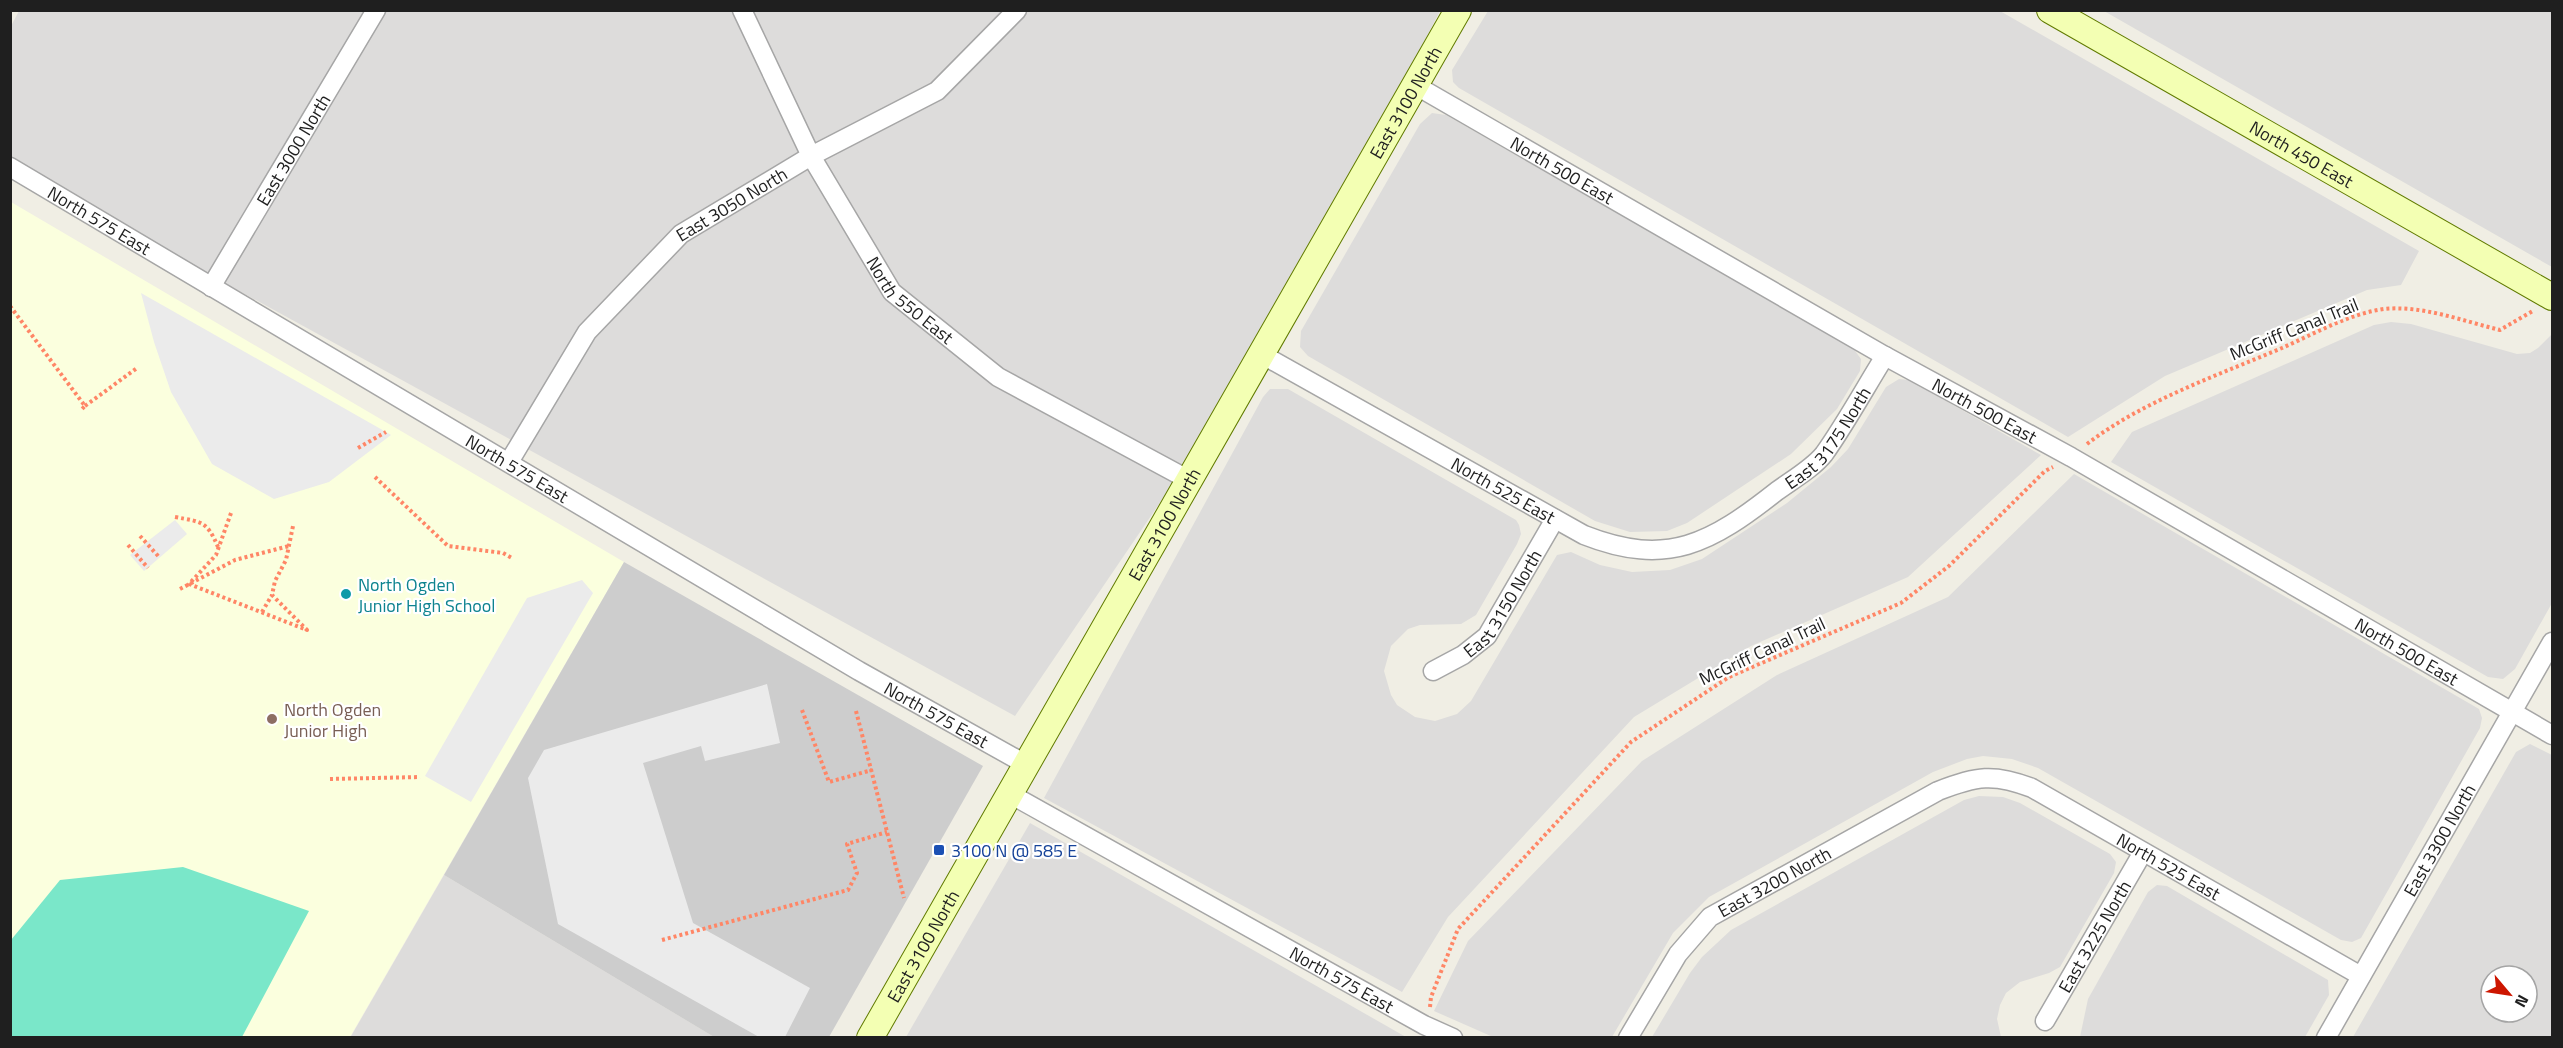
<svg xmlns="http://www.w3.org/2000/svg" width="2563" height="1048" viewBox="0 0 2563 1048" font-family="'Titillium Web',sans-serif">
  <rect width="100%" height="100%" fill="#f0eee4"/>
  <g fill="#dddcdb" fill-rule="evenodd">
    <polygon points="19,11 1440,11 1261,354 1015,716 11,166 11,26"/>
    <polygon points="1488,11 2000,11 2419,251 2401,285 2367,290 2165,376 2068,437 1459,88 1453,82 1452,70"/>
    <polygon points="2104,11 2552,11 2552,267"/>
    <polygon points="1432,113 1446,115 1853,348 1861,359 1860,371 1837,409 1791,454 1687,523 1667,531 1630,532 1595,521 1308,356 1300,347 1301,331 1420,124"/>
    <polygon points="2391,322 2411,324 2517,354 2530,353 2538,348 2552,334 2552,603 2515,669 2503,679 2488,677 2111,462 2132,432 2374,325"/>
    <polygon points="1899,379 1909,380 2041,455 1908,577 1751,646 1634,717 1448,917 1402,992 1044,798 1263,397 1270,389 1288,389 1516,520 1519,525 1521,534 1517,544 1476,615 1461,624 1420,625 1408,629 1391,646 1384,671 1391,695 1397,705 1415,717 1435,721 1457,714 1471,701 1557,555 1571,552 1600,565 1632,572 1670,570 1702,559 1787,503 1831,467 1848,449 1886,387"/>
    <polygon points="2074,474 2479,709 2482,718 2480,728 2361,938 2352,942 2341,940 2038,768 2012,759 1983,756 1967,759 1933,772 1709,897 1673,933 1612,1037 1493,1037 1434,1011 1468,941 1642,761 1777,675 1948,597"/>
    <path d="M 2530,744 L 2552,755 L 2552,1037 L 2353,1037 L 2516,752 ZM 2491,976 L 2527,976 L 2527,1012 L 2491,1012 Z"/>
    <polygon points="1979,796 2003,797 2020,803 2110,854 2116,862 2114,873 2060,967 2049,973 2020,982 2006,993 2000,1005 1997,1019 2001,1037 1652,1037 1690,973 1702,957 1731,930 1964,800"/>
    <polygon points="1030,823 1406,1037 906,1037"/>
    <polygon points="444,875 714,1037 350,1038"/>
    <polygon points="2157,885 2167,886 2328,980 2329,995 2305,1037 2080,1037 2088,999 2148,892"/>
  </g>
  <polygon fill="#fbffde" points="11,202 624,562 350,1037 11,1038"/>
  <polygon fill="#cdcdcd" points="624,562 983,766 829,1037 714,1037 444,875"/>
  <polygon fill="#7ae7c9" points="183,867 309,911 242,1037 11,1037 11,940 60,880"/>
  <g fill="#ebebeb">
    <polygon points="141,293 386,432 391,435 329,482 274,499 212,464 171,392 154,342"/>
    <polygon points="175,520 187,534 144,571 130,555"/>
    <polygon points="582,580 593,593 471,802 425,776 527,598"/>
    <polygon points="767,684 780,743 705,761 701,746 643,763 693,923 810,988 785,1037 759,1037 558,924 528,778 544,750"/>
  </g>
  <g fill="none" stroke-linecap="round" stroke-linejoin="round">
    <defs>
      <g id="street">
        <path id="s1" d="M 742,10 L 811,156 L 892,292 L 998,377 L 1189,480"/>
        <path id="s2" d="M 1415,85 L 1885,356 L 2071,457 L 2552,735"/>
        <path id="s3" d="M 10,167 L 859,671 L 1027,765"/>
        <path id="s4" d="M 211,287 L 376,10"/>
        <path id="s5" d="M 1261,354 L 1584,535 C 1668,568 1711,543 1777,491 C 1792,480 1813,468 1824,454 C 1846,423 1865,388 1885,356"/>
        <path id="s6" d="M 509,462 L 587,332 L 681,234 L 811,156 L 937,91 L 1017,10"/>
        <path id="s7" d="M 1433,671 L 1463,655 L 1487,636 L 1555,519"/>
        <path id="s8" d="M 1010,794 L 1424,1025 L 1453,1038"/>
        <path id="s9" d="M 2045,1021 L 2143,852"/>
        <path id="s10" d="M 1628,1038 L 1678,954 L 1710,917 L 1938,791 C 1976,776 1994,773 2032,788 L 2361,976"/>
        <path id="s11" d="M 2326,1038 L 2552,642"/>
      </g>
      <g id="secondary">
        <path id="s12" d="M 2050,10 L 2552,297"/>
        <path id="s13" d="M 870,1038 L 1458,10"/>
      </g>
    </defs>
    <use href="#street" stroke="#a6a6a6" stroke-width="21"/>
    <use href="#secondary" stroke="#617b00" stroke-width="28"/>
    <g stroke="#ff8666" stroke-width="4" stroke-dasharray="3 3" stroke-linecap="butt">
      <polyline points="10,306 85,406 81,410"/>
      <polyline points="85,406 137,368"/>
      <path d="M 2087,444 C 2143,401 2216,376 2282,348 C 2314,334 2348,314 2384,309 C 2422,305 2463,321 2500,330 L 2533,311"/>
      <polyline points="358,448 386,432"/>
      <polyline points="375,477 448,546 503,553 512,558"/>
      <polyline points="231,513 216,555 189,584 307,630 272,595 275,581 286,560 293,526"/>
      <path d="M 175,517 C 202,522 207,521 218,547"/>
      <polyline points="140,536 160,558"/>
      <polyline points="128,545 148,568"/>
      <polyline points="180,589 235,560 289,546"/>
      <polyline points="262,612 272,595"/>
      <polyline points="802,710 829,782 872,770"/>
      <polyline points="856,711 904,898"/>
      <polyline points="330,779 420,777"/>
      <polyline points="662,940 848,890 857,873 847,844 887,832"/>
      <polyline points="1430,1007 1431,997 1458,929 1631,742 1729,677 1901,603 1949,566 2045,471 2053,467"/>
    </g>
    <use href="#street" stroke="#fff" stroke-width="18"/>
    <use href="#secondary" stroke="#f3ffb3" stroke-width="26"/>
  </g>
  <circle fill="#0f9aa8" stroke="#fff" stroke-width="2" cx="346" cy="594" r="6"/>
  <circle fill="#8d6e63" stroke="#fff" stroke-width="2" cx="272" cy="719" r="6"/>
  <rect fill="#1a4fb4" stroke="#fff" stroke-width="2" x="933" y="844" width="12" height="12" rx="3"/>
  <g text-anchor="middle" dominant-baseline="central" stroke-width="4.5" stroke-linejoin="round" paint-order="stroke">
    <g font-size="18" fill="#1f1f1f" stroke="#fff">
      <text stroke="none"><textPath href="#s13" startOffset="1078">East 3100 North</textPath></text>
      <text stroke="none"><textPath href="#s4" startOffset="160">East 3000 North</textPath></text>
      <text stroke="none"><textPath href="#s12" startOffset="290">North 450 East</textPath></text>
      <text stroke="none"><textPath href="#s2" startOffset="170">North 500 East</textPath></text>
      <text stroke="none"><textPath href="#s6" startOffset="346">East 3050 North</textPath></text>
      <text stroke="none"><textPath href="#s3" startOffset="104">North 575 East</textPath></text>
      <text stroke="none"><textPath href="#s1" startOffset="338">North 550 East</textPath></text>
      <text transform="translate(2294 329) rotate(-22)">McGriff Canal Trail</text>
      <text stroke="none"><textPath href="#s2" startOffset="656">North 500 East</textPath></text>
      <text stroke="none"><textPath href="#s5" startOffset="656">East 3175 North</textPath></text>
      <text stroke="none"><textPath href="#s3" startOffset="590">North 575 East</textPath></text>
      <text stroke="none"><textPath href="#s5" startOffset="278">North 525 East</textPath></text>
      <text stroke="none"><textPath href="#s13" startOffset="592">East 3100 North</textPath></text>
      <text stroke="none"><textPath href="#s7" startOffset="100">East 3150 North</textPath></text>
      <text stroke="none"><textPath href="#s2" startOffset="1142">North 500 East</textPath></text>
      <text transform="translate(1762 651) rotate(-25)">McGriff Canal Trail</text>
      <text stroke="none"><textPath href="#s3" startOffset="1076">North 575 East</textPath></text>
      <text stroke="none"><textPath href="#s11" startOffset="228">East 3300 North</textPath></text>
      <text stroke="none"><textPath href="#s10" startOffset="662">North 525 East</textPath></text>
      <text stroke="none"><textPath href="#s10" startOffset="220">East 3200 North</textPath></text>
      <text stroke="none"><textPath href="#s9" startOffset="98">East 3225 North</textPath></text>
      <text stroke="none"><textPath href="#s13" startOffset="106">East 3100 North</textPath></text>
      <text stroke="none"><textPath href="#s8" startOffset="380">North 575 East</textPath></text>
    </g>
    <g font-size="18" fill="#0d838f" stroke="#fff" text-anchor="start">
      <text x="358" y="584">North Ogden<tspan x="358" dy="21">Junior High School</tspan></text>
    </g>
    <g font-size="18" fill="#785e54" stroke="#fff" text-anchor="start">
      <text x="284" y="709">North Ogden<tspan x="284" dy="21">Junior High</tspan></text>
    </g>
    <g font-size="18" fill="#164399" stroke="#fff" text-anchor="start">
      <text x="951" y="850">3100 N @ 585 E</text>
    </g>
  </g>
  <rect width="2563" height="1048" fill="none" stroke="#1f1f1f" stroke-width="24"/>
  <g transform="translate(2509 994) rotate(119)"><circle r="28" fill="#ffffff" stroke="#a5a5a5" stroke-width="1.5"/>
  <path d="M0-4.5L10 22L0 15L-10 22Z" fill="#cd1600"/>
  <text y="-9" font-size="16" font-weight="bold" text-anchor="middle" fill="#1f1f1f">N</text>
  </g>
</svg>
